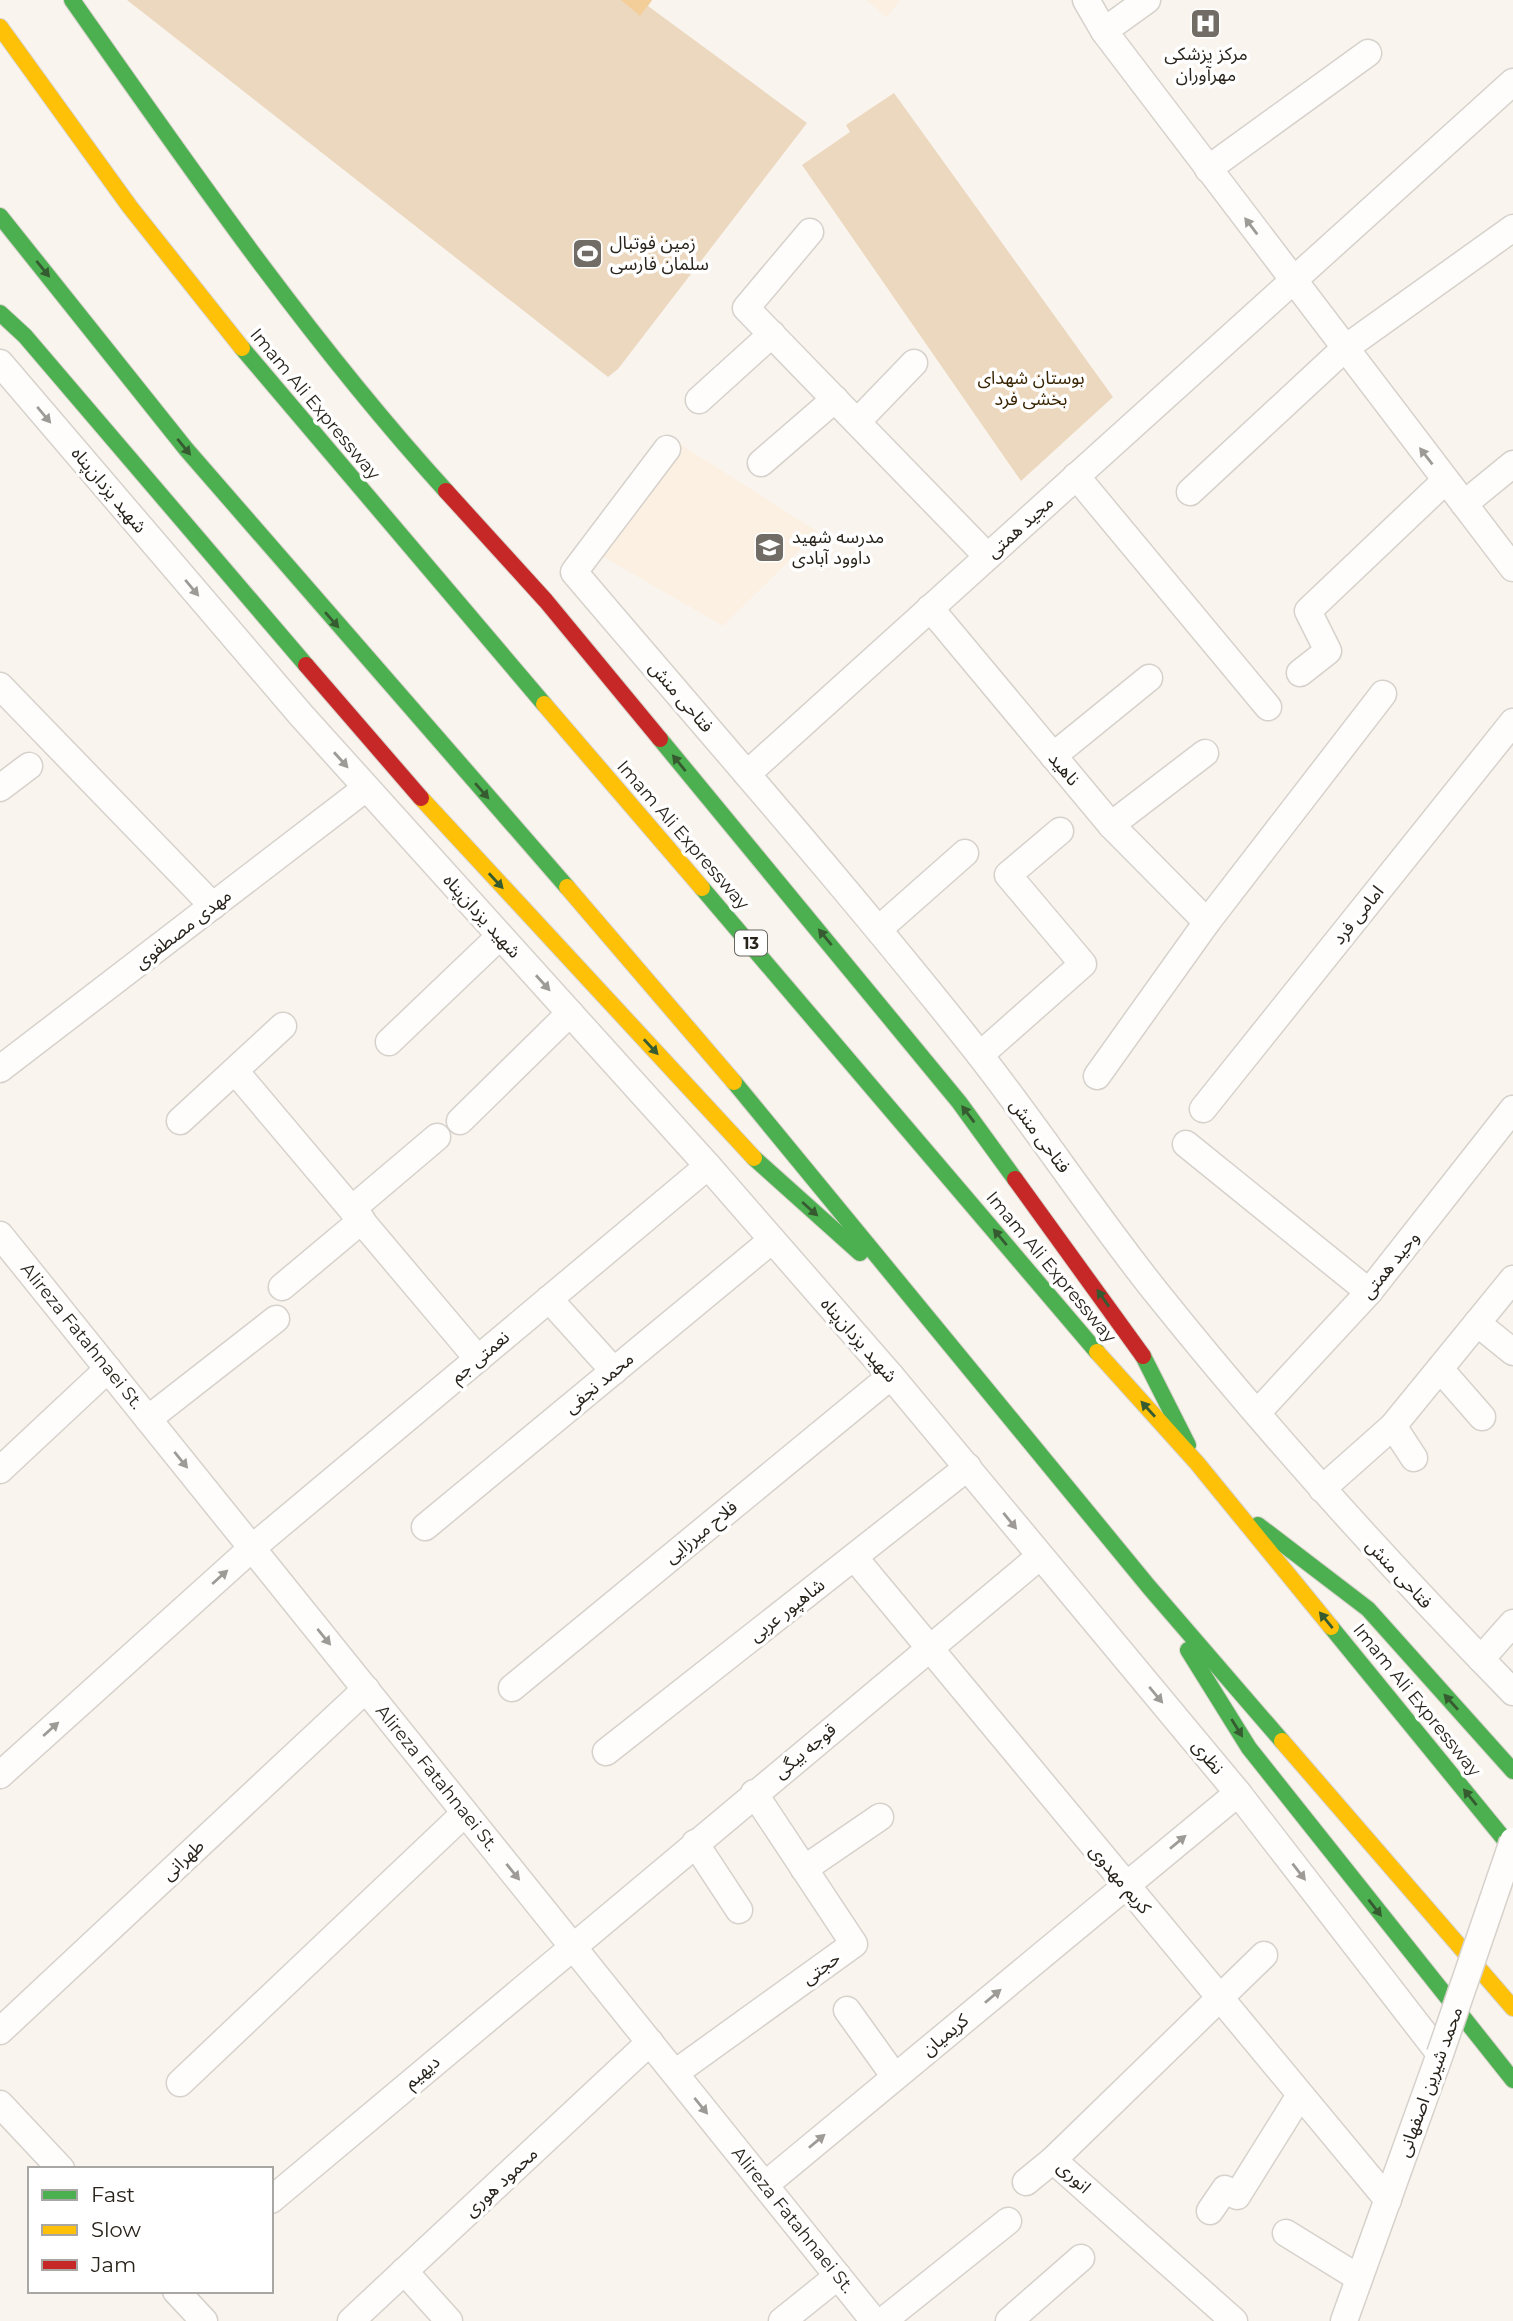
<svg xmlns="http://www.w3.org/2000/svg" width="1513" height="2321" viewBox="0 0 1513 2321" font-family="Montserrat,'Noto Sans Arabic',sans-serif">
  <rect width="100%" height="100%" fill="#f9f4ee"/>
  <g fill="#fbf0e1">
    <polygon points="866,0 900,0 887,17"/>
    <polygon points="680,444 818,532 723,626 602,556"/>
  </g>
  <g fill="#ecd8bf">
    <polygon points="127,0 652,0 648,6 807,123 618,369 608,377"/>
    <polygon points="894,93 1113,397 1021,481 802,165 850,132 846,125"/>
  </g>
  <polygon fill="#f4ce98" points="621,0 652,0 640,16"/>
  <g fill="none" stroke-linecap="round" stroke-linejoin="round">
    <defs>
      <g id="street">
        <polyline points="1086,0 1104,31 1513,568"/>
        <polyline points="1104,31 1147,0"/>
        <polyline points="1208,169 1368,53"/>
        <polyline points="810,232 746,308 987,556"/>
        <polyline points="0,363 301,715 708,1166 891,1376 1238,1793 1440,2054 1344,2321"/>
        <polyline points="699,400 772,334"/>
        <polyline points="857,422 914,363"/>
        <path d="M 667,449 L 574,572 C 709,731 847,887 976,1050 C 1038,1129 1093,1213 1156,1292 C 1268,1432 1388,1564 1513,1692"/>
        <polyline points="761,463 835,399"/>
        <polyline points="1076,476 1268,707"/>
        <polyline points="1190,492 1344,349 1513,228"/>
        <polyline points="1464,504 1513,464"/>
        <polyline points="930,608 1111,825 1207,922"/>
        <polyline points="1300,673 1328,651 1308,611 1445,481"/>
        <polyline points="0,686 213,906"/>
        <polyline points="1053,756 1149,678"/>
        <polyline points="747,774 1513,82"/>
        <polyline points="0,788 29,766"/>
        <polyline points="1111,825 1205,753"/>
        <polyline points="879,929 965,853"/>
        <polyline points="389,1042 500,936"/>
        <polyline points="980,1055 1083,964 1008,875 1060,831"/>
        <polyline points="0,1069 366,788"/>
        <polyline points="235,1071 478,1359"/>
        <polyline points="1097,1076 1207,922 1383,694"/>
        <polyline points="1203,1109 1513,722"/>
        <polyline points="180,1121 283,1026"/>
        <polyline points="460,1121 570,1013"/>
        <polyline points="1186,1144 1369,1292"/>
        <polyline points="352,1209 437,1137"/>
        <polyline points="0,1235 874,2321"/>
        <polyline points="282,1287 362,1220"/>
        <polyline points="549,1299 614,1371"/>
        <polyline points="1477,1323 1513,1352"/>
        <polyline points="1440,1369 1482,1417"/>
        <polyline points="1257,1413 1369,1292 1513,1109"/>
        <polyline points="148,1419 276,1319"/>
        <polyline points="1393,1426 1414,1458"/>
        <polyline points="0,1470 108,1369"/>
        <polyline points="1322,1489 1393,1426 1513,1279"/>
        <polyline points="425,1527 772,1240"/>
        <polyline points="854,1557 1388,2200"/>
        <polyline points="1481,1659 1513,1623"/>
        <polyline points="512,1688 891,1376"/>
        <polyline points="606,1752 968,1467"/>
        <polyline points="0,1775 252,1548 708,1166"/>
        <polyline points="695,1843 739,1910"/>
        <polyline points="804,1869 880,1817"/>
        <polyline points="847,2010 895,2077"/>
        <polyline points="0,2031 366,1689"/>
        <polyline points="675,2073 854,1944 754,1793"/>
        <polyline points="180,2083 465,1813"/>
        <polyline points="0,2104 61,2169"/>
        <polyline points="1026,2182 1053,2160"/>
        <polyline points="765,2185 1238,1793"/>
        <polyline points="271,2200 1039,1557"/>
        <polyline points="1210,2211 1225,2189 1237,2196 1300,2095"/>
        <polyline points="1286,2233 1359,2278"/>
        <polyline points="404,2271 449,2321"/>
        <polyline points="176,2291 204,2321"/>
        <polyline points="351,2321 650,2042"/>
        <polyline points="782,2321 838,2276"/>
        <polyline points="883,2321 1008,2221"/>
        <polyline points="1009,2321 1081,2258"/>
        <polyline points="1234,2321 1053,2160 1264,1955"/>
      </g>
      <g id="fast">
        <path d="M 72,0 C 190,168 308,339 446,491"/>
        <polyline points="0,216 186,449 567,887"/>
        <polyline points="0,313 25,336 306,665"/>
        <polyline points="242,348 544,704"/>
        <polyline points="660,739 959,1102 1015,1179"/>
        <polyline points="702,888 1097,1352"/>
        <polyline points="734,1082 1149,1587 1282,1741"/>
        <polyline points="754,1158 860,1253"/>
        <polyline points="1143,1356 1188,1445"/>
        <polyline points="1258,1525 1368,1609 1513,1771"/>
        <polyline points="1331,1627 1513,1850"/>
        <polyline points="1188,1650 1249,1748 1513,2080"/>
      </g>
      <g id="slow">
        <polyline points="0,27 130,207 242,348"/>
        <polyline points="544,704 702,888"/>
        <polyline points="421,798 754,1158"/>
        <polyline points="567,887 734,1082"/>
        <polyline points="1097,1352 1197,1463 1331,1627"/>
        <polyline points="1282,1741 1513,2008"/>
      </g>
      <g id="jam">
        <polyline points="446,491 546,601 660,739"/>
        <polyline points="306,665 421,798"/>
        <polyline points="1015,1179 1143,1356"/>
      </g>
    </defs>
    <use href="#street" stroke="#d7d1cb" stroke-width="29"/>
    <use href="#fast" stroke="#d7d1cb" stroke-width="18"/>
    <use href="#slow" stroke="#d7d1cb" stroke-width="18"/>
    <use href="#jam" stroke="#d7d1cb" stroke-width="18"/>
    <use href="#street" stroke="#fefdfc" stroke-width="26"/>
    <use href="#fast" stroke="#4caf50" stroke-width="16"/>
    <use href="#slow" stroke="#ffc107" stroke-width="16"/>
    <use href="#jam" stroke="#c62828" stroke-width="16"/>
    <defs>
      <polyline id="street-bridge" points="1440,2054 1513,1841"/>
    </defs>
    <use href="#street-bridge" stroke="#d7d1cb" stroke-width="29" stroke-linecap="butt"/>
    <use href="#street-bridge" stroke="#fefdfc" stroke-width="26"/>
  </g>
  <defs><path id="oneway-solid" d="M-6-.8H1V-3.2L6.5 0L1 3.2V.8H-6Z" transform="scale(1.75)"/></defs>
  <g fill="#9e9b97">
    <use href="#oneway-solid" transform="translate(1251 226) rotate(-127)"/>
    <use href="#oneway-solid" transform="translate(44 415) rotate(50)"/>
    <use href="#oneway-solid" transform="translate(1426 456) rotate(-128)"/>
    <use href="#oneway-solid" transform="translate(192 588) rotate(50)"/>
    <use href="#oneway-solid" transform="translate(341 760) rotate(48)"/>
    <use href="#oneway-solid" transform="translate(543 983) rotate(48)"/>
    <use href="#oneway-solid" transform="translate(181 1460) rotate(51)"/>
    <use href="#oneway-solid" transform="translate(1010 1521) rotate(51)"/>
    <use href="#oneway-solid" transform="translate(220 1577) rotate(-42)"/>
    <use href="#oneway-solid" transform="translate(324 1637) rotate(51)"/>
    <use href="#oneway-solid" transform="translate(1156 1695) rotate(50)"/>
    <use href="#oneway-solid" transform="translate(51 1729) rotate(-42)"/>
    <use href="#oneway-solid" transform="translate(1178 1842) rotate(-40)"/>
    <use href="#oneway-solid" transform="translate(513 1872) rotate(51)"/>
    <use href="#oneway-solid" transform="translate(1299 1872) rotate(52)"/>
    <use href="#oneway-solid" transform="translate(993 1996) rotate(-40)"/>
    <use href="#oneway-solid" transform="translate(701 2106) rotate(51)"/>
    <use href="#oneway-solid" transform="translate(817 2141) rotate(-40)"/>
  </g>
  <g fill="#365b30">
    <use href="#oneway-solid" transform="translate(43 269) rotate(51)"/>
    <use href="#oneway-solid" transform="translate(184 447) rotate(51)"/>
    <use href="#oneway-solid" transform="translate(332 620) rotate(49)"/>
    <use href="#oneway-solid" transform="translate(679 763) rotate(-129)"/>
    <use href="#oneway-solid" transform="translate(482 791) rotate(49)"/>
    <use href="#oneway-solid" transform="translate(496 881) rotate(47)"/>
    <use href="#oneway-solid" transform="translate(825 937) rotate(-129)"/>
    <use href="#oneway-solid" transform="translate(651 1047) rotate(47)"/>
    <use href="#oneway-solid" transform="translate(968 1114) rotate(-127)"/>
    <use href="#oneway-solid" transform="translate(810 1209) rotate(42)"/>
    <use href="#oneway-solid" transform="translate(1000 1237) rotate(-130)"/>
    <use href="#oneway-solid" transform="translate(1103 1298) rotate(-125)"/>
    <use href="#oneway-solid" transform="translate(1148 1409) rotate(-132)"/>
    <use href="#oneway-solid" transform="translate(1326 1620) rotate(-129)"/>
    <use href="#oneway-solid" transform="translate(1451 1702) rotate(-132)"/>
    <use href="#oneway-solid" transform="translate(1237 1728) rotate(58)"/>
    <use href="#oneway-solid" transform="translate(1470 1797) rotate(-129)"/>
    <use href="#oneway-solid" transform="translate(1375 1908) rotate(52)"/>
  </g>
  <defs>
    <symbol id="hospital-square" viewBox="-11 -11 22 22"><rect x="-9" y="-9" width="18" height="18" rx="4" fill="#716c65" stroke="#fff"/><path d="M-5-5h3v3.5h4V-5h3V5h-3V1.5h-4V5h-3Z" fill="#fff"/></symbol>
    <symbol id="stadium-square" viewBox="-11 -11 22 22"><rect x="-9" y="-9" width="18" height="18" rx="4" fill="#716c65" stroke="#fff"/><path d="M0-5a6.5 5 0 1 0 0 10a6.5 5 0 1 0 0-10ZM-3.5-1.8h7v3.6h-7Z" fill="#fff"/></symbol>
    <symbol id="school-square" viewBox="-11 -11 22 22"><rect x="-9" y="-9" width="18" height="18" rx="4" fill="#716c65" stroke="#fff"/><path d="M0-5L7-2L0 1L-7-2ZM-4 1L0 2.5L4 1V4Q0 6-4 4Z" fill="#fff"/></symbol>
  </defs>
  <g fill-rule="evenodd">
    <use href="#hospital-square" x="1188" y="6" width="35" height="35"/>
    <use href="#stadium-square" x="570" y="236" width="35" height="35"/>
    <use href="#school-square" x="752" y="530" width="35" height="35"/>
  </g>
  <g text-anchor="middle" dominant-baseline="central" stroke-width="7" stroke-linejoin="round" paint-order="stroke">
    <rect fill="#fff" stroke="#68655f" stroke-width="2" x="735" y="930.5" width="32" height="25" rx="5"/>
    <g font-size="16" font-weight="bold" fill="#28231b">
      <text x="751" y="943">13</text>
    </g>
    <g font-size="18" fill="#28231b" stroke="#fff" text-anchor="start">
      <text x="1206" y="54" text-anchor="middle">مرکز پزشکی<tspan x="1206" dy="21">مهرآوران</tspan></text>
      <text x="610" y="243">زمین فوتبال<tspan x="610" dy="21">سلمان فارسی</tspan></text>
      <text x="792" y="537">مدرسه شهید<tspan x="792" dy="21">داوود آبادی</tspan></text>
    </g>
    <g font-size="18" fill="#392503" stroke="#fff">
      <text x="1031" y="378">بوستان شهدای<tspan x="1031" dy="21">بخشی فرد</tspan></text>
    </g>
    <g font-size="18" fill="#28231b" stroke="#fff">
      <text transform="translate(315 404) rotate(50)">Imam Ali Expressway</text>
      <text transform="translate(109 490) rotate(50)">شهید یزدان‌پناه</text>
      <text transform="translate(1020 527) rotate(-42)">مجید همتی</text>
      <text transform="translate(681 697) rotate(49)">فتاحی منش</text>
      <text transform="translate(1064 769) rotate(50)">ناهید</text>
      <text transform="translate(683 835) rotate(49)">Imam Ali Expressway</text>
      <text transform="translate(1358 915) rotate(-51)">امامی فرد</text>
      <text transform="translate(482 916) rotate(48)">شهید یزدان‌پناه</text>
      <text transform="translate(183 929) rotate(-38)">مهدی مصطفوی</text>
      <text transform="translate(1040 1136) rotate(53)">فتاحی منش</text>
      <text transform="translate(1390 1265) rotate(-51)">وحید همتی</text>
      <text transform="translate(1051 1267) rotate(50)">Imam Ali Expressway</text>
      <text transform="translate(82 1336) rotate(51)">Alireza Fatahnaei St.</text>
      <text transform="translate(859 1340) rotate(49)">شهید یزدان‌پناه</text>
      <text transform="translate(480 1357) rotate(-40)">نعمتی جم</text>
      <text transform="translate(599 1383) rotate(-40)">محمد نجفی</text>
      <text transform="translate(701 1532) rotate(-39)">فلاح میرزایی</text>
      <text transform="translate(1399 1574) rotate(47)">فتاحی منش</text>
      <text transform="translate(787 1610) rotate(-38)">شاهپور عربی</text>
      <text transform="translate(1417 1700) rotate(51)">Imam Ali Expressway</text>
      <text transform="translate(805 1751) rotate(-40)">قوجه بیگی</text>
      <text transform="translate(1208 1757) rotate(51)">نظری</text>
      <text transform="translate(437 1778) rotate(51)">Alireza Fatahnaei St.</text>
      <text transform="translate(183 1860) rotate(-43)">طهرانی</text>
      <text transform="translate(1120 1879) rotate(50)">کریم مهدوی</text>
      <text transform="translate(821 1968) rotate(-36)">حجتی</text>
      <text transform="translate(945 2035) rotate(-40)">کریمیان</text>
      <text transform="translate(422 2072) rotate(-40)">دیهیم</text>
      <text transform="translate(1430 2082) rotate(-70)">محمد شیرین اصفهانی</text>
      <text transform="translate(1074 2177) rotate(43)">انوری</text>
      <text transform="translate(501 2182) rotate(-43)">محمود هوری</text>
      <text transform="translate(793 2220) rotate(51)">Alireza Fatahnaei St.</text>
    </g>
  </g>
  <rect x="28" y="2167" width="245" height="126" fill="#ffffff" stroke="#a9a7a4" stroke-width="2"/>
  <rect x="42" y="2190" width="35" height="10" fill="#4caf50" stroke="#a9a7a4" stroke-width="2"/>
  <text x="91" y="2202" font-size="21" fill="#28231b">Fast</text>
  <rect x="42" y="2225" width="35" height="10" fill="#ffc107" stroke="#a9a7a4" stroke-width="2"/>
  <text x="91" y="2237" font-size="21" fill="#28231b">Slow</text>
  <rect x="42" y="2260" width="35" height="10" fill="#c62828" stroke="#a9a7a4" stroke-width="2"/>
  <text x="91" y="2272" font-size="21" fill="#28231b">Jam</text>
</svg>
